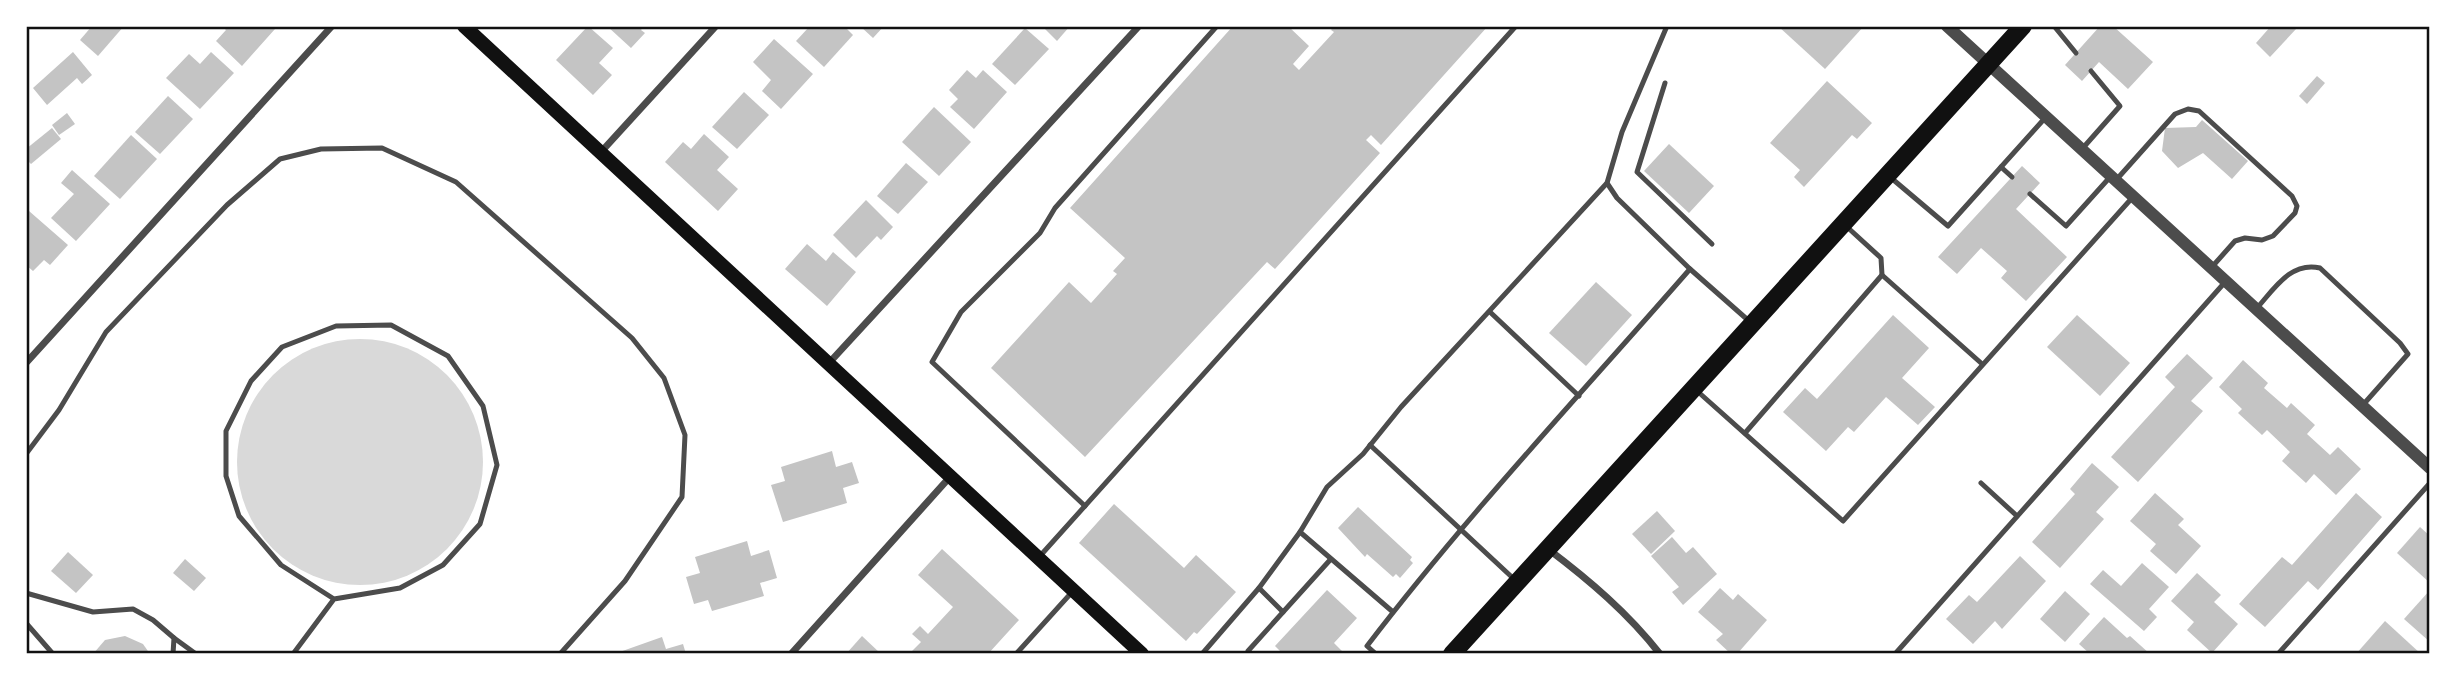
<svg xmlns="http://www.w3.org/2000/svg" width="2456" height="680" viewBox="0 0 2456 680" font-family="Lato,sans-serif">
  <rect width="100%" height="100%" fill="#fff"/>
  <circle fill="#d9d9d9" cx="360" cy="462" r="123"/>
  <g fill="#c4c4c4">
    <polygon points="92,26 124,26 98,56 80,40"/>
    <polygon points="222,26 272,26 275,29 242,66 216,41 226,30"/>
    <polygon points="588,26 613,48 599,63 612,75 593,95 556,60"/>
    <polygon points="607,26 644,26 641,30 645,33 631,48"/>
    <polygon points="810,26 844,26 853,35 824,67 796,41"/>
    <polygon points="860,26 884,26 873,38"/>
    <polygon points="1042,26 1070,26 1057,41"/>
    <polygon points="1233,26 1288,26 1309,46 1293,64 1299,70 1334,32 1331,30 1334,26 1488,26 1381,145 1371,135 1366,140 1380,153 1275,269 1267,262 1085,457 991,368 1069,282 1091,303 1117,274 1113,271 1125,258 1070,208"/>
    <polygon points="1778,26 1864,26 1825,69"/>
    <polygon points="2100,26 2113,26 2153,62 2128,89 2099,62 2082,81 2065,65"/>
    <polygon points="2271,26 2297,28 2270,57 2256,43"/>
    <polygon points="1025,28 1049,49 1015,85 992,64"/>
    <polygon points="774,39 813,74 781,109 762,91 771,80 753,62"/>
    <polygon points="73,52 92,75 82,84 77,78 47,105 33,88"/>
    <polygon points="211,52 234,73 200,109 166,78 189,54 200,64"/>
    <polygon points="967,70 976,78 983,70 1007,92 974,129 950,107 958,99 949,90"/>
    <polygon points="2317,76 2325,83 2307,104 2299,96"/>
    <polygon points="1827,81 1872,123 1857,139 1852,135 1804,187 1794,177 1800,170 1770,143"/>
    <polygon points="744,92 769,115 737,149 712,127"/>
    <polygon points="168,96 193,119 160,154 135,132"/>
    <polygon points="934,107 971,142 939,176 902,142"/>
    <polygon points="67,113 75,124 59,135 52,125"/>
    <polygon points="2202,120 2248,161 2232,179 2203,153 2178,168 2162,151 2165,128 2196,127"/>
    <polygon points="52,128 61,139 31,164 26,159 26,149"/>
    <polygon points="704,134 729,157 717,170 738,189 718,211 665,162 683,142 691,149"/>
    <polygon points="131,135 157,159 120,199 94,176"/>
    <polygon points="1669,144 1714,186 1689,213 1644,171"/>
    <polygon points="906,163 928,182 898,214 877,196"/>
    <polygon points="2022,166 2040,183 2016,209 2067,257 2026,301 2001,278 2007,271 1981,248 1957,274 1938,257"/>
    <polygon points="72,170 110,204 76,241 51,218 74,194 61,183"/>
    <polygon points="866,200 893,227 881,240 877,236 856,258 833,235"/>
    <polygon points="29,211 68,245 50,265 44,260 33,271 26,265 26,215"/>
    <polygon points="807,244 826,261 833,252 856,272 827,306 785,269"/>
    <polygon points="1596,282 1632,315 1586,366 1549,333"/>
    <polygon points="1893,315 1929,348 1902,378 1935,407 1918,425 1886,397 1854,432 1848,427 1826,451 1783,412 1805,388 1817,399"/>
    <polygon points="2077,315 2130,363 2100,396 2047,347"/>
    <polygon points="2187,354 2213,378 2191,401 2203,411 2138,482 2111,457 2175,387 2165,377"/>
    <polygon points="2243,360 2268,383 2264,388 2287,408 2291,403 2315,425 2307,434 2330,455 2338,447 2361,469 2336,495 2314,474 2306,483 2282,461 2290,452 2267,430 2262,435 2238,413 2242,409 2219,387"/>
    <polygon points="832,451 836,467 852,462 859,483 843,488 847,503 783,522 771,485 785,481 781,467"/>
    <polygon points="2092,463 2119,487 2096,512 2104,519 2060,568 2032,542 2075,494 2070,489"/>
    <polygon points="2155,493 2184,519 2178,525 2201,546 2176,574 2150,551 2156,544 2130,521"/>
    <polygon points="2356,493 2382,517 2318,590 2308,581 2265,627 2239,604 2282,557 2292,565"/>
    <polygon points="1114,504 1184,568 1196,555 1236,592 1197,634 1194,632 1186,641 1079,543"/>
    <polygon points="1358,507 1412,557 1410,560 1413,563 1400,578 1396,574 1393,577 1367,554 1365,557 1338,528"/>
    <polygon points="1657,511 1675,531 1651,554 1632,534"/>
    <polygon points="2420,527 2430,536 2430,583 2397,553"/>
    <polygon points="1672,537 1686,553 1693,547 1717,574 1683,605 1672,592 1679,587 1651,556"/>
    <polygon points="747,541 751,556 769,550 777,578 760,583 764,596 712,611 708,600 694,604 686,577 700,573 695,557"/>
    <polygon points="942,549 1019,620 988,654 909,654 921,642 912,634 920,626 928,634 953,607 918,575"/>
    <polygon points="68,552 93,575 76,593 51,571"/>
    <polygon points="2020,556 2046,581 2002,629 1995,621 1973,644 1946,619 1969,595 1977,602"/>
    <polygon points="185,559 206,578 194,591 173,573"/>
    <polygon points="2142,563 2169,587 2149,609 2157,617 2144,631 2090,584 2103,570 2121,586"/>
    <polygon points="2197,573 2221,595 2214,602 2238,624 2212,653 2187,630 2194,622 2171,601"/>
    <polygon points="1720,588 1733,600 1738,594 1767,620 1737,654 1731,654 1716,640 1723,634 1698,612"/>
    <polygon points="1327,590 1357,618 1334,643 1345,654 1283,654 1275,646"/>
    <polygon points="2430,590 2430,642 2404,619"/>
    <polygon points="2065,591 2090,614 2065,642 2040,619"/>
    <polygon points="2104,617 2127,638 2130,636 2150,654 2090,654 2079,644"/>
    <polygon points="2385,621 2421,654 2356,654"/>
    <polygon points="125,636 143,644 150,654 93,654 105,640"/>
    <polygon points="862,636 881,654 846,654"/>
    <polygon points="662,637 666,649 683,644 686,654 614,654"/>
  </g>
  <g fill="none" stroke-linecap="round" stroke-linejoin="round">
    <g stroke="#4c4c4c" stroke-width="5">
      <polyline points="2054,26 2076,53"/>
      <polyline points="1665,83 1637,172 1712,244"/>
      <polyline points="2082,149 2120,106 2091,71"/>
      <polyline points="2001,167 2012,177"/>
      <polyline points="1890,177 1948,226 2045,118"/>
      <polyline points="2117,179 2175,114 2188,109 2199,111 2292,196 2297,206 2295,213 2273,236 2262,240 2245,238 2235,241 2211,268"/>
      <polyline points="1607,183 1617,198 1690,269"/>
      <polyline points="2030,194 2066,226 2111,176"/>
      <polyline points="1846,226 1881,258 1882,275 1981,363"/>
      <path d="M 2257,308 C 2274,289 2291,261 2320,268 L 2400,343 L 2408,354 L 2362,406"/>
      <polyline points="1490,312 1579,396"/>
      <polyline points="1696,390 1843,521 2132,198"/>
      <polyline points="1745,433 1882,275"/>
      <polyline points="1370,445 1515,580"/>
      <polyline points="26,454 59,410 106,332 227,205 280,159 321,149 382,148 456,182 632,338 664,378 685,435 682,497 625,581 560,654"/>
      <polyline points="1981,483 2017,516"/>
      <polyline points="1085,506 932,362 961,312 1040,233 1055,208 1217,26"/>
      <polyline points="1300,532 1393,612"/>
      <polyline points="1040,556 1516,26"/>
      <polyline points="1259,588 1283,612"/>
      <polyline points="26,593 93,612 133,609 153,620 174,638 173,654"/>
      <polyline points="26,623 53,654"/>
      <polyline points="174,638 196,654"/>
      <polyline points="293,654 334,599 400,588 443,565 480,524 497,465 483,406 448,356 391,325 336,326 282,347 251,381 226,431 226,476 239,516 281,565 334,599"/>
      <polyline points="1016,654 1073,591"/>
      <polyline points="1202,654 1259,588 1300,532 1327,487 1363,454 1401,407 1607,183 1622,132 1667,26"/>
      <polyline points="1250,654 1248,651 1330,560"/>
      <path d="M 1376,654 L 1367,646 C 1468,514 1581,394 1690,269 L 1749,321"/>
      <polyline points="1895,654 2226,281"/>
      <polyline points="2278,654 2430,483"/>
    </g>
    <g stroke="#4c4c4c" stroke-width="7">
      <polyline points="601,152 716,26"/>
      <polyline points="26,363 332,26"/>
      <polyline points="829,363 1139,26"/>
      <path d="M 1548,549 C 1589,580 1628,613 1660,654"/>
      <polyline points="791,654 949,478"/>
    </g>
    <polyline stroke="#4c4c4c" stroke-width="12" points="1947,26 2430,468"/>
    <polyline stroke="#111" stroke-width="14" points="464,26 1142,654"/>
    <polyline stroke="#111" stroke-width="18" points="1452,654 2023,26"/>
  </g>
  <rect width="2456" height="680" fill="none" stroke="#ffffff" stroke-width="56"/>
  <rect x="28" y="28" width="2400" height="624" fill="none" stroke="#111" stroke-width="2.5"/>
</svg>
